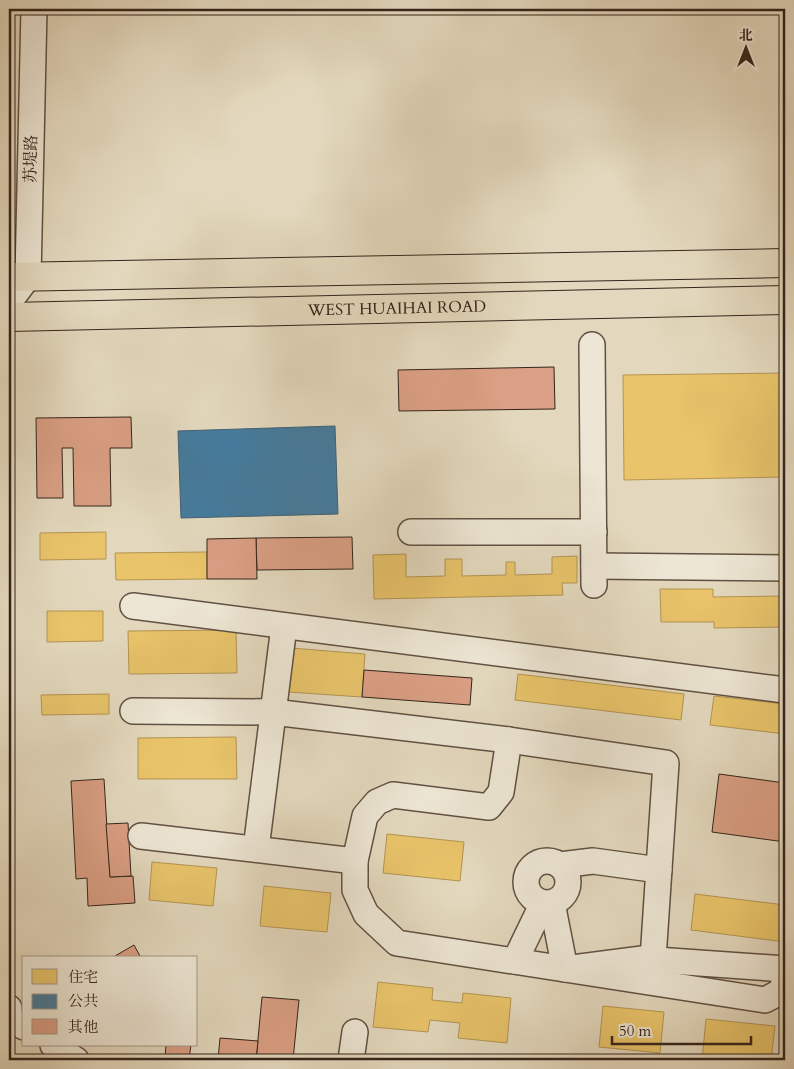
<svg xmlns="http://www.w3.org/2000/svg" width="794" height="1069" viewBox="0 0 794 1069" font-family="Cardo,'Noto Serif SC',serif">
  <rect width="100%" height="100%" fill="#e3d8bd"/>
  <filter id="stains"><feTurbulence type="fractalNoise" baseFrequency=".004" numOctaves="4"/><feColorMatrix values="0 0 0 0 .2 0 0 0 0 .09 0 0 0 0 .02 0 0 0 .5 -.17"/></filter>
  <radialGradient id="worn" r=".72"><stop offset=".6" stop-color="#630" stop-opacity="0"/><stop offset="1" stop-color="#630" stop-opacity=".3"/></radialGradient>
  <g fill="#e9c46a" stroke="#b39452">
    <polygon points="785,373 785,477 624,480 623,375"/>
    <polygon points="106,532 106,559 40,560 40,533"/>
    <polygon points="207,552 207,579 116,580 115,553"/>
    <polygon points="406,554 406,577 445,576 445,559 462,559 462,576 506,575 506,562 515,562 515,575 552,574 552,557 577,556 577,583 562,583 563,595 374,599 373,555"/>
    <polygon points="660,589 713,589 713,597 785,596 785,627 714,628 714,622 661,622"/>
    <polygon points="47,611 103,611 103,641 47,642"/>
    <polygon points="236,630 237,673 129,674 128,631"/>
    <polygon points="291,648 365,654 362,697 288,692"/>
    <polygon points="518,674 684,694 681,720 515,700"/>
    <polygon points="109,694 109,714 42,715 41,695"/>
    <polygon points="714,696 785,704 785,734 710,725"/>
    <polygon points="236,737 237,779 138,779 138,738"/>
    <polygon points="387,834 464,842 460,881 383,873"/>
    <polygon points="152,862 217,868 213,906 149,900"/>
    <polygon points="264,886 331,893 327,932 260,926"/>
    <polygon points="695,894 785,905 785,942 691,930"/>
    <polygon points="378,982 433,988 432,1000 462,1003 463,993 511,998 507,1043 458,1038 460,1023 430,1020 428,1032 373,1027"/>
    <polygon points="603,1006 664,1012 660,1053 599,1047"/>
    <polygon points="706,1019 775,1026 771,1060 702,1060"/>
  </g>
  <polygon fill="#457b9d" stroke="#406176" points="335,426 338,514 181,518 178,431"/>
  <g fill="#da9f84" stroke="#34241b">
    <polygon points="554,367 555,409 399,411 398,370"/>
    <polygon points="131,417 132,448 110,448 111,506 74,506 73,448 62,448 63,498 37,498 36,418"/>
    <polygon points="352,537 353,569 257,570 256,538"/>
    <polygon points="256,538 257,579 207,579 207,539"/>
    <polygon points="364,670 472,678 470,705 362,697"/>
    <polygon points="719,774 785,783 785,842 712,832"/>
    <polygon points="104,779 110,877 133,876 135,903 88,906 87,878 76,879 71,781"/>
    <polygon points="128,823 131,876 110,877 106,824"/>
    <polygon points="134,945 141,958 116,958 115,956"/>
    <polygon points="262,997 299,1000 293,1060 256,1060"/>
    <polygon points="220,1038 258,1041 256,1060 218,1060"/>
    <polygon points="166,1045 191,1045 189,1059 165,1057"/>
  </g>
  <g fill="none" stroke-linecap="round" stroke-linejoin="round">
    <defs>
      <g id="minor">
        <polyline points="9,302 28,277 34,9"/>
        <polyline points="592,345 594,585"/>
        <polyline points="411,532 594,532"/>
        <polyline points="594,566 785,568"/>
        <polyline points="133,606 785,690"/>
        <polyline points="133,711 273,712 509,740 666,763 653,959"/>
        <polyline points="509,740 501,792 489,807 393,795 377,802 365,816 355,861 355,890 366,914 397,943 765,1000 782,991 785,977"/>
        <polyline points="141,836 355,861"/>
        <polyline points="256,849 284,626"/>
        <circle cx="547" cy="882" r="21"/>
        <polyline points="560,865 593,861 659,870"/>
        <polyline points="552,903 565,969 642,959 785,969"/>
        <polyline points="515,961 543,903"/>
        <polyline points="9,1008 9,1018 24,1027"/>
        <polyline points="53,1045 76,1060"/>
        <polyline points="351,1060 355,1032"/>
      </g>
      <g id="major">
        <polyline points="9,277 785,263"/>
        <path id="s1" d="M 9,317 L 785,300"/>
      </g>
    </defs>
    <use href="#minor" stroke="#605144" stroke-width="28"/>
    <use href="#major" stroke="#34241b" stroke-width="30"/>
    <use href="#minor" stroke="#ede6d4" stroke-width="25"/>
    <use href="#major" stroke="#e3d8bd" stroke-width="28"/>
  </g>
  <g text-anchor="middle" dominant-baseline="central" stroke-width="5" stroke-linejoin="round" paint-order="stroke">
    <g font-size="16" fill="#34241b" stroke="#ede6d4">
      <text transform="translate(31 159) rotate(-89)">苏堤路</text>
      <text stroke="none"><textPath href="#s1" startOffset="388">WEST HUAIHAI ROAD</textPath></text>
    </g>
  </g>
  <rect width="794" height="1069" fill="none" stroke="#e3d8bd" stroke-width="30"/>
  <rect x="10" y="10" width="774" height="1049" fill="none" stroke="#34241b" stroke-width="2.5"/>
  <rect x="15" y="15" width="764" height="1039" fill="none" stroke="#34241b"/>
  <rect x="22" y="956" width="175" height="90" fill="#ede6d4" stroke="#a3988a"/>
  <rect x="32" y="969" width="25" height="15" fill="#e9c46a" stroke="#a3988a"/>
  <text x="68" y="982" font-size="15" fill="#34241b">住宅</text>
  <rect x="32" y="994" width="25" height="15" fill="#457b9d" stroke="#a3988a"/>
  <text x="68" y="1006" font-size="15" fill="#34241b">公共</text>
  <rect x="32" y="1019" width="25" height="15" fill="#da9f84" stroke="#a3988a"/>
  <text x="68" y="1032" font-size="15" fill="#34241b">其他</text>
  <g transform="translate(746 48)" stroke="#ede6d4" stroke-width="4" paint-order="stroke">
  <path d="M0-4L9 19L0 12L-9 19Z" fill="#34241b"/>
  <text y="-8" font-size="14" font-weight="bold" text-anchor="middle" fill="#34241b">北</text>
  </g>
  <path d="M612 1036v8h139v-8" fill="none" stroke="#34241b" stroke-width="2.5"/>
  <text x="619" y="1036" font-size="15" fill="#34241b" stroke="#ede6d4" stroke-width="4" paint-order="stroke">50 m</text>
  <rect width="100%" height="100%" filter="url(#stains)"/>
  <rect width="100%" height="100%" fill="url(#worn)"/>
</svg>
